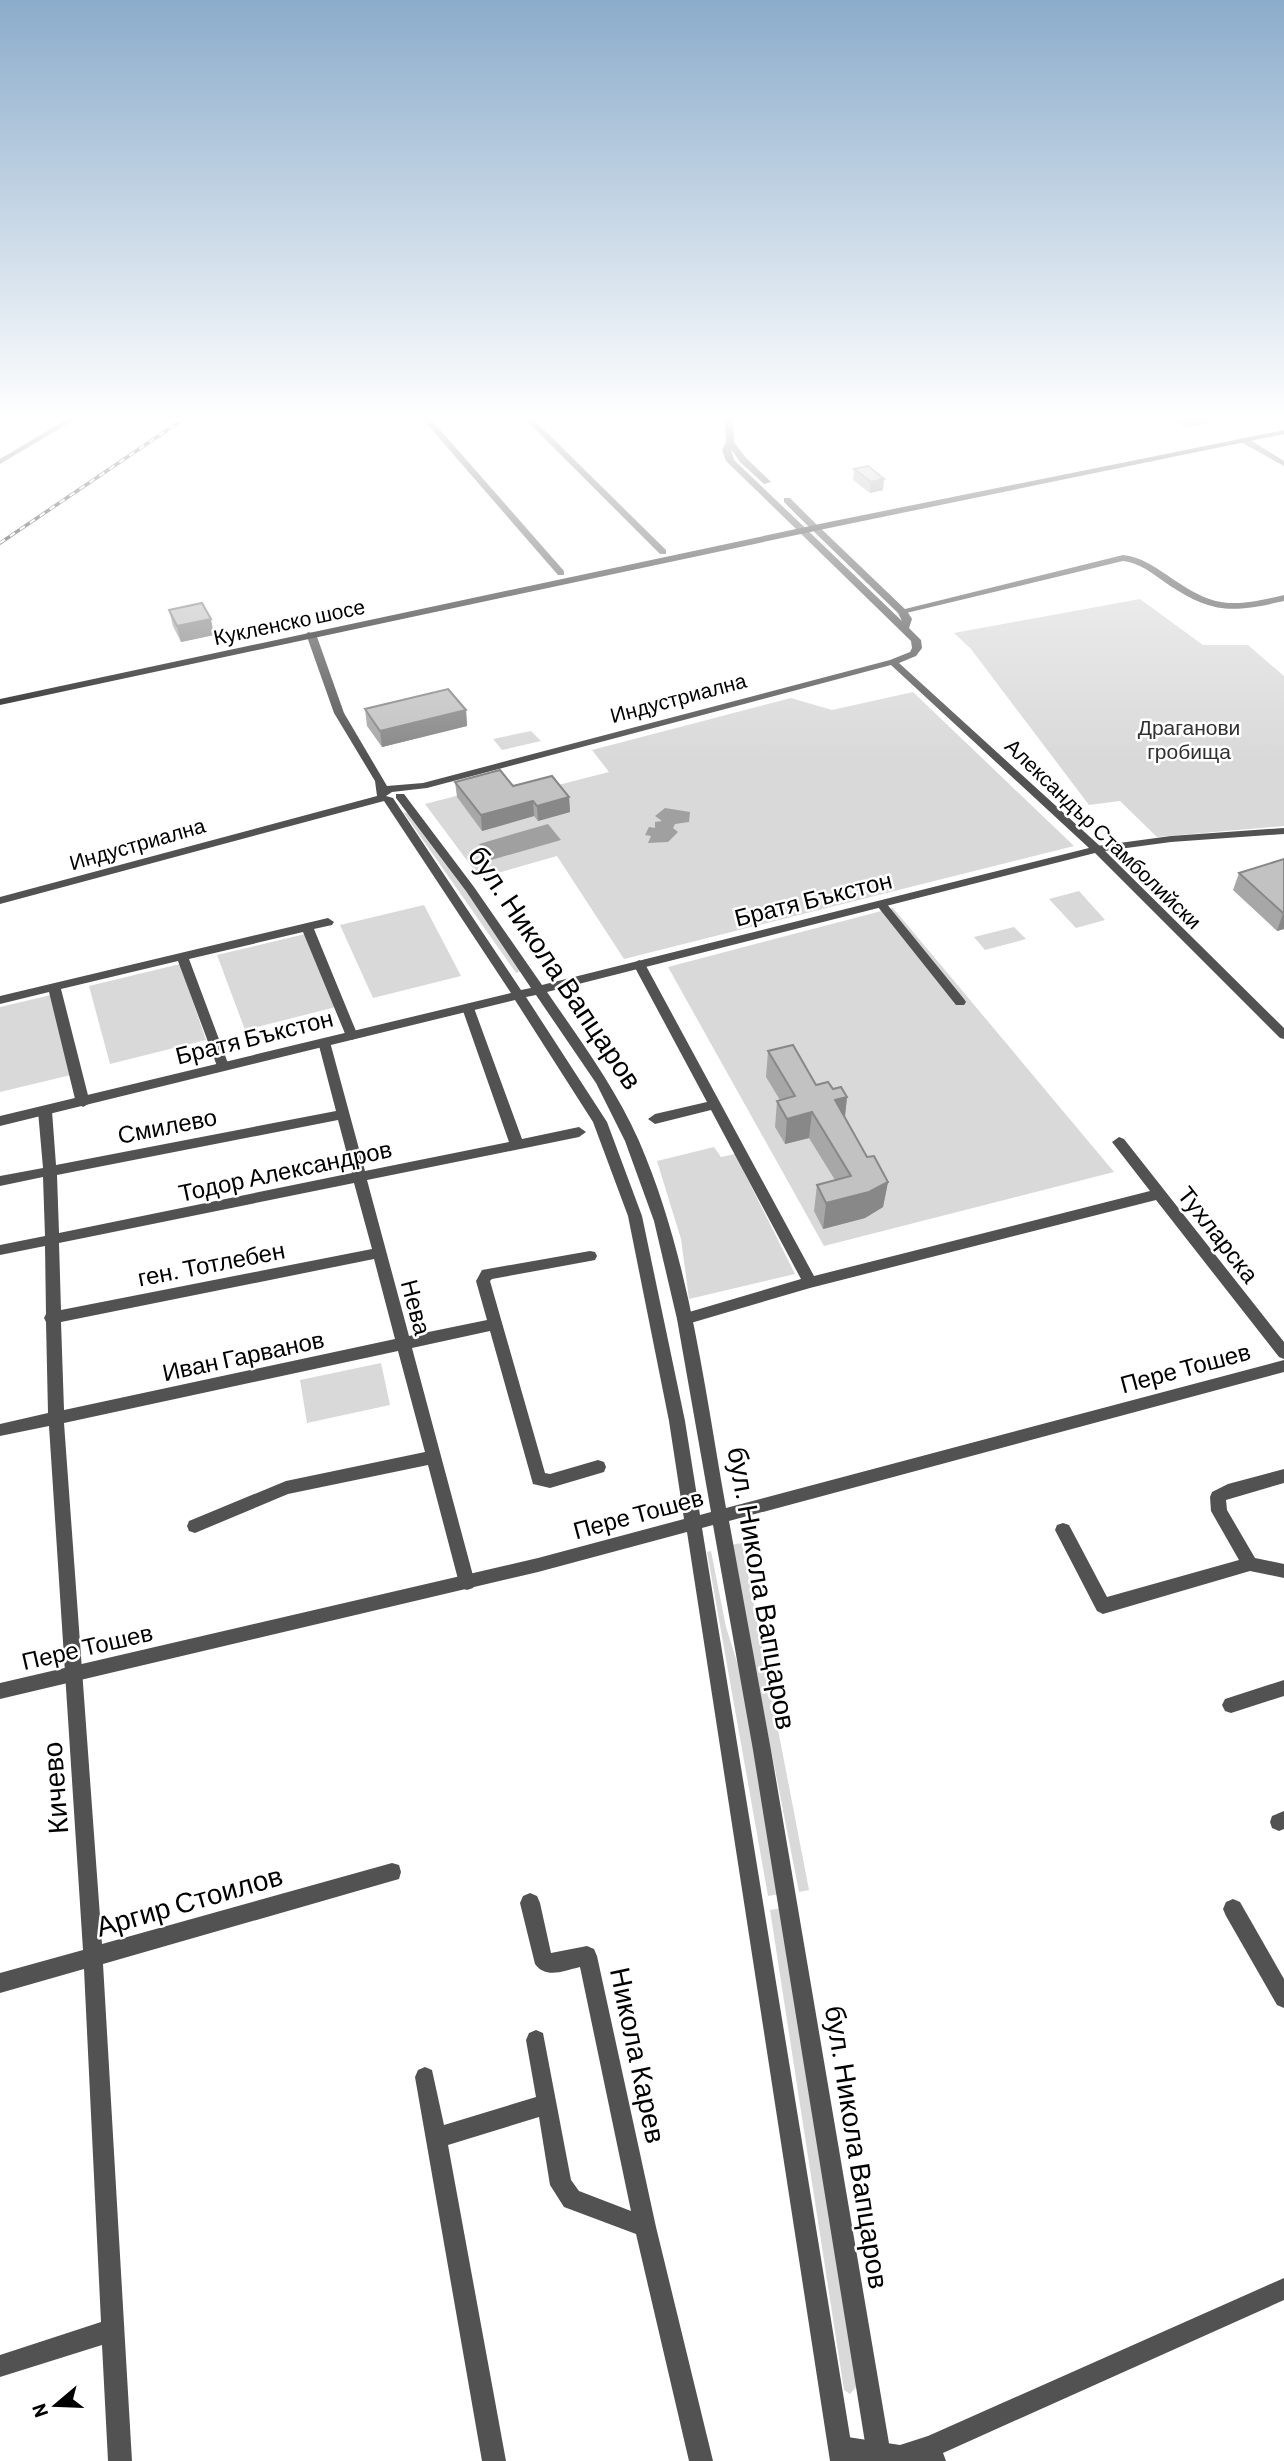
<svg xmlns="http://www.w3.org/2000/svg" width="1284" height="2461" viewBox="0 0 1284 2461" font-family="Barlow,sans-serif">
  <rect width="100%" height="100%" fill="#fff"/>
  <g fill="#d9d9d9">
    <polygon points="1140,599 1203,645 1248,645 1284,676 1284,826 1157,837 1120,801 1089,805 971,649 954,633"/>
    <polygon points="913,692 1074,846 624,959 557,856 480,878 425,804 506,783 515,796 609,772 592,750 791,698 832,710"/>
    <polygon points="531,731 541,741 502,750 493,739"/>
    <polygon points="411,812 522,971 516,973 404,813"/>
    <polygon points="1079,891 1105,920 1076,928 1049,899"/>
    <polygon points="424,905 461,976 373,998 340,925"/>
    <polygon points="893,908 1114,1172 824,1246 668,967"/>
    <polygon points="1014,927 1026,939 985,950 974,937"/>
    <polygon points="305,934 336,1007 245,1030 217,955"/>
    <polygon points="180,964 206,1040 110,1064 89,986"/>
    <polygon points="51,995 71,1075 0,1092 0,1007"/>
    <polygon points="714,1147 721,1157 735,1154 795,1274 689,1299 681,1239 657,1161"/>
    <polygon points="381,1363 390,1405 307,1423 300,1380"/>
    <polygon points="742,1543 809,1890 799,1892 731,1545"/>
    <polygon points="711,1551 726,1627 741,1675 780,1894 768,1896 707,1552"/>
    <polygon points="783,1908 857,2386 850,2394 844,2390 770,1910"/>
  </g>
  <g fill="#a0a0a0">
    <polygon points="665,808 690,812 689,822 675,824 673,828 678,832 668,842 648,843 651,836 645,835 649,827 655,828 655,822 662,821 655,816"/>
    <polygon points="548,824 561,840 491,860 479,844"/>
  </g>
  <g fill="none" stroke-linecap="round" stroke-linejoin="round">
    <g fill="#525252" fill-rule="evenodd">
      <polygon points="72,416 81,416 0,464 0,459"/>
      <polygon points="420,416 428,416 564,571 564,575 558,575"/>
      <polygon points="522,416 530,416 666,550 666,554 660,554"/>
      <polygon points="725,416 733,416 734,442 746,458 771,482 764,484 740,462 731,449 734,460 799,522 799,526 793,526 726,461 722,450 726,442"/>
      <polygon points="1241,438 1247,438 1284,461 1284,466 1241,442"/>
      <polygon points="784,498 790,498 811,519 811,523 805,523 784,502"/>
      <path d="M 1123,555 C 1141,557 1153,566 1167,575 C 1214,608 1229,608 1284,595 L 1284,601 C 1231,613 1212,614 1166,583 C 1152,573 1140,563 1123,561 L 902,614 L 897,611 Z"/>
      <polygon points="1284,828 1284,834 1171,842 1097,852 1091,849 1097,846 1171,836"/>
      <polygon points="882,902 886,903 964,999 966,1002 964,1005 956,1005 878,907 876,905"/>
      <polygon points="328,918 334,922 332,925 314,929 358,1036 352,1040 346,1036 303,932 189,959 229,1066 223,1070 217,1066 178,961 61,989 90,1103 83,1107 76,1103 49,992 0,1004 0,996"/>
      <polygon points="639,960 645,964 814,1276 1150,1191 1112,1142 1119,1137 1124,1139 1284,1342 1284,1359 1279,1357 1156,1200 810,1288 684,1325 679,1323 677,1319 679,1315 801,1279 711,1110 655,1124 648,1119 655,1114 707,1102 633,964"/>
      <path d="M 468,1004 L 474,1008 L 522,1139 L 579,1127 L 586,1132 L 579,1137 L 367,1180 L 409,1336 L 487,1320 L 476,1281 L 482,1270 L 590,1251 L 595,1252 L 597,1256 L 595,1260 L 590,1261 L 492,1279 L 490,1281 L 545,1473 L 550,1474 L 598,1460 L 604,1462 L 606,1467 L 604,1472 L 550,1488 L 533,1484 L 490,1331 L 412,1348 L 475,1583 L 473,1588 L 467,1590 L 461,1588 L 459,1583 L 428,1465 L 288,1494 L 195,1533 L 189,1531 L 187,1526 L 189,1521 L 286,1481 L 425,1452 L 398,1351 L 64,1423 L 102,1944 L 392,1863 L 399,1865 L 401,1872 L 399,1879 L 392,1881 L 103,1964 L 132,2461 L 108,2461 L 102,2345 L 0,2377 L 0,2355 L 101,2322 L 84,1969 L 0,1993 L 0,1973 L 83,1950 L 49,1426 L 0,1436 L 0,1424 L 48,1413 L 46,1322 L 44,1318 L 46,1314 L 45,1246 L 0,1255 L 0,1245 L 45,1236 L 43,1177 L 0,1186 L 0,1176 L 43,1168 L 38,1111 L 45,1106 L 52,1111 L 56,1165 L 336,1111 L 318,1042 L 324,1038 L 330,1042 L 365,1171 L 509,1142 L 462,1008 ZM 338,1120 L 352,1173 L 59,1233 L 57,1175 ZM 354,1183 L 372,1249 L 61,1310 L 59,1243 ZM 374,1259 L 395,1339 L 64,1410 L 61,1322 Z"/>
      <polygon points="1284,1469 1284,1483 1226,1500 1227,1510 1255,1558 1284,1564 1284,1578 1250,1571 1103,1614 1097,1611 1055,1530 1057,1525 1063,1523 1069,1525 1107,1597 1239,1560 1211,1511 1210,1497 1212,1492 1228,1484"/>
      <polygon points="1284,1680 1284,1696 1231,1713 1225,1711 1222,1705 1225,1699"/>
      <polygon points="1284,1811 1284,1829 1279,1831 1272,1828 1270,1822 1272,1816"/>
      <path d="M 530,1893 L 537,1896 L 540,1903 L 551,1953 L 587,1946 L 594,1949 L 597,1956 L 656,2227 L 713,2461 L 689,2461 L 636,2234 L 564,2207 L 550,2185 L 539,2117 L 448,2145 L 506,2461 L 482,2461 L 415,2077 L 418,2070 L 425,2067 L 432,2070 L 444,2125 L 536,2097 L 526,2040 L 529,2033 L 536,2030 L 543,2033 L 571,2180 L 579,2191 L 631,2211 L 580,1967 C 563,1971 546,1979 535,1964 L 520,1903 L 523,1896 Z"/>
      <polygon points="1233,1899 1240,1902 1284,1979 1284,2008 1277,2005 1226,1916 1223,1909 1226,1902"/>
      <polygon points="1284,2278 1284,2300 943,2453 946,2461 849,2461 833,2456 829,2448 833,2440 841,2436 900,2445 928,2436"/>
    </g>
    <path fill="#525252" fill-rule="evenodd" d="M 805,519 L 811,519 L 907,611 L 912,619 L 909,628 L 921,640 L 922,648 L 916,656 L 899,663 L 1101,847 L 1284,1028 L 1284,1039 L 1280,1038 L 1095,853 L 547,992 C 580,1040 615,1087 639,1141 C 689,1256 704,1385 726,1508 L 1284,1360 L 1284,1372 L 729,1521 L 771,1750 L 892,2461 L 868,2461 L 753,1750 L 713,1525 L 702,1528 L 854,2461 L 830,2461 L 687,1532 L 538,1572 L 0,1699 L 0,1683 L 538,1558 L 684,1519 L 669,1421 L 628,1216 L 593,1122 L 515,1000 L 0,1126 L 0,1116 L 511,993 L 384,801 L 0,904 L 0,897 L 377,796 L 375,781 L 334,713 L 306,634 L 308,632 L 316,634 L 344,713 L 387,786 L 423,783 L 890,660 L 910,652 L 912,648 L 911,641 L 793,526 L 793,522 L 799,522 L 902,621 L 898,613 L 805,523 ZM 891,665 L 1089,848 L 542,985 L 474,887 L 404,794 L 396,794 L 396,798 L 466,891 L 531,988 L 521,990 L 393,798 L 386,796 L 392,792 L 427,788 ZM 536,995 L 596,1083 L 625,1141 L 654,1221 L 677,1319 L 711,1512 L 700,1515 L 685,1421 L 642,1216 L 607,1122 L 526,997 Z"/>
    <polygon fill="#1f1f1f" fill-rule="evenodd" points="1284,430 1284,434 829,528 0,705 0,699 829,522"/>
    <defs>
      <polyline id="rail" points="0,543 188,416"/>
    </defs>
    <use href="#rail" stroke="#000" stroke-width="3.5"/>
    <use href="#rail" stroke="#fff" stroke-width="2" stroke-dasharray="6" stroke-linecap="butt"/>
  </g>
  <g fill="#a7a7a7">
    <polygon points="1167,416 1244,416 1186,428"/>
    <polygon points="854,469 883,490 870,493 853,480"/>
    <polygon points="169,610 214,635 181,642 173,626"/>
    <polygon points="365,709 466,710 467,726 382,747 367,726"/>
    <polygon points="455,782 513,786 569,797 570,812 538,821 534,816 482,831 457,797"/>
    <polygon points="1284,859 1284,929 1277,931 1233,890 1239,873"/>
    <polygon points="768,1051 816,1085 833,1089 847,1097 845,1118 867,1157 888,1182 883,1207 865,1218 823,1229 814,1211 817,1185 835,1180 809,1138 785,1144 775,1127 777,1101 780,1100 766,1077"/>
  </g>
  <g fill="#888">
    <polygon points="1189,416 1244,416 1186,428"/>
    <polygon points="884,479 883,490 870,493 871,482"/>
    <polygon points="211,619 214,635 181,642 177,626"/>
    <polygon points="466,710 467,726 382,747 380,731"/>
    <polygon points="569,797 570,812 538,821 537,806"/>
    <polygon points="533,801 534,816 482,831 481,815"/>
    <polygon points="1283,913 1284,913 1284,929 1277,931"/>
    <polygon points="847,1097 844,1123 835,1100"/>
    <polygon points="812,1112 809,1138 785,1144 787,1119"/>
    <polygon points="888,1182 883,1207 865,1218 823,1229 826,1203"/>
  </g>
  <g fill="#c2c2c2" stroke="#888" stroke-width="2">
    <polygon points="868,466 884,479 871,482 854,469"/>
    <polygon points="202,603 211,619 177,626 169,610"/>
    <polygon points="448,689 466,710 380,731 365,709"/>
    <polygon points="500,770 513,786 552,776 569,797 537,806 533,801 481,815 455,782"/>
    <polygon points="1284,859 1284,913 1283,913 1239,873"/>
    <polygon points="793,1045 816,1085 828,1082 833,1089 841,1087 847,1097 835,1100 867,1157 874,1156 888,1182 869,1192 826,1203 817,1185 851,1176 812,1112 787,1119 777,1101 795,1096 768,1051"/>
  </g>
  <linearGradient id="sky" x2="0" y2="1"><stop stop-color="#8baccb"/><stop offset="0.55" stop-color="#fff"/><stop offset="1" stop-color="#fff" stop-opacity="0"/></linearGradient>
  <rect width="1284" height="760" fill="url(#sky)"/>
  <g text-anchor="middle" dominant-baseline="central" stroke-width="5" stroke-linejoin="round" paint-order="stroke">
    <g font-size="21" fill="#000" stroke="#fff">
      <text transform="translate(289 621) rotate(-12)">Кукленско шосе</text>
      <text transform="translate(678 697) rotate(-15)">Индустриална</text>
      <text transform="translate(1104 833) rotate(44)">Александър Стамболийски</text>
      <text transform="translate(137 843) rotate(-16)">Индустриална</text>
    </g>
    <g font-size="21" fill="#303030" stroke="#fff">
      <text x="1189" y="726">Драганови<tspan x="1189" dy="24">гробища</tspan></text>
    </g>
    <g font-size="24" fill="#000" stroke="#fff">
      <text transform="translate(813 898) rotate(-14)">Братя Бъкстон</text>
      <text transform="translate(254 1036) rotate(-14)">Братя Бъкстон</text>
      <text transform="translate(167 1125) rotate(-11)">Смилево</text>
      <text transform="translate(285 1170) rotate(-12)">Тодор Александров</text>
      <text transform="translate(1219 1234) rotate(52)">Тухларска</text>
      <text transform="translate(211 1263) rotate(-11)">ген. Тотлебен</text>
      <text transform="translate(417 1307) rotate(75)">Нева</text>
      <text transform="translate(243 1355) rotate(-12)">Иван Гарванов</text>
      <text transform="translate(1185 1367) rotate(-15)">Пере Тошев</text>
      <text transform="translate(638 1513) rotate(-15)">Пере Тошев</text>
      <text transform="translate(87 1646) rotate(-13)">Пере Тошев</text>
    </g>
    <g font-size="28" fill="#000" stroke="#fff">
      <text transform="translate(556 967) rotate(56)">бул. Никола Вапцаров</text>
      <text transform="translate(763 1588) rotate(80)">бул. Никола Вапцаров</text>
      <text transform="translate(54 1788) rotate(-94)">Кичево</text>
      <text transform="translate(189 1900) rotate(-16)">Аргир Стоилов</text>
      <text transform="translate(639 2055) rotate(78)">Никола Карев</text>
      <text transform="translate(858 2147) rotate(81)">бул. Никола Вапцаров</text>
    </g>
  </g>
  <g transform="translate(56 2405) rotate(251)" stroke="#ffffff" stroke-width="5" paint-order="stroke">
  <path d="M0-5L12 26L0 18L-12 26Z" fill="#000000"/>
  <text y="-10" font-size="19" font-weight="bold" text-anchor="middle" fill="#000000">N</text>
  </g>
</svg>
